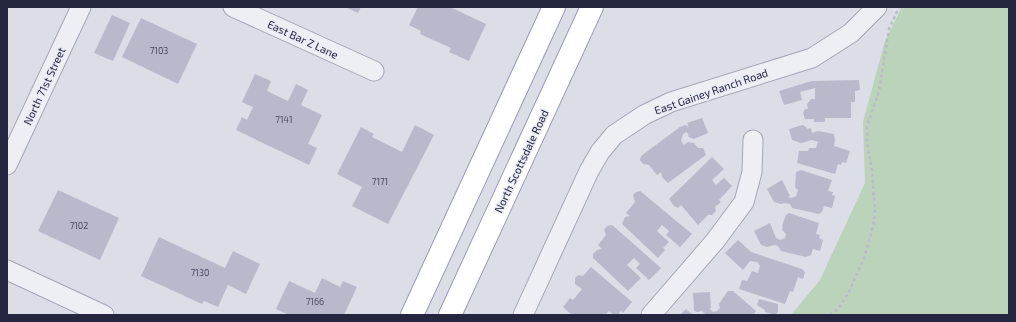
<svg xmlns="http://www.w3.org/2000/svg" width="1016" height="322" viewBox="0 0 1016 322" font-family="'Exo 2',sans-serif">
  <rect width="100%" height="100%" fill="#dbdde7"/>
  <polygon fill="#bbd2bb" points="902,7 1009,7 1009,315 791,315 820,280 865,183 863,122 885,41"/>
  <g fill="#b8bacb">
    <polygon points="345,7 361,7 358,13"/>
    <polygon points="418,7 450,7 486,24 469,61 449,52 451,48 420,34 421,31 409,25"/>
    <polygon points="112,15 130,23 113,61 94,53"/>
    <polygon points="141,18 197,44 178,84 122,57"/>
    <polygon points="255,74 271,81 267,91 288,101 296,84 308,90 301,105 322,115 308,144 317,148 309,165 236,130 242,117 247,120 253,107 242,102"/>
    <polygon points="859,80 860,90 855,91 855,102 851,102 851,118 825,118 825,122 814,122 814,119 805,119 803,113 805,109 808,109 807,104 811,99 815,99 815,88 800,92 802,100 784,105 779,91 812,81"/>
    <polygon points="702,118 708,133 694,139 689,137 687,132 683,134 681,141 684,145 688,142 694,143 698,148 703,148 706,155 668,183 662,177 661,172 657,175 649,165 643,164 640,160 641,156 680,127 685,125 689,127 687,123"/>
    <polygon points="415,125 434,135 388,224 352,206 362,187 337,174 361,127 374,134 372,137 402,152"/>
    <polygon points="803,125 808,129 811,128 812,133 818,131 834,134 835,140 834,146 850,151 846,163 842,162 841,165 838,164 835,174 797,163 799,151 808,151 809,148 816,148 818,142 812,140 801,143 792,140 789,129"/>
    <polygon points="712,157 724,169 712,180 716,185 724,178 732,186 719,200 721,202 715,207 716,211 712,215 708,215 698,225 681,205 678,208 674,206 669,199"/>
    <polygon points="801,170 832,180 828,191 833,192 832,195 835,196 832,208 824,206 822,212 819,214 792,208 790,204 784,203 781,204 774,202 767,189 782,180 790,196 788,197 792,198 796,196 798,190 795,187 796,172"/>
    <polygon points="58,190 119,218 100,260 38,231"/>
    <polygon points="640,191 692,234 680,247 666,235 669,231 662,225 657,231 669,242 663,248 665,250 658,258 622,224 625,217 630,216 626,213 635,202 633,195 636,192"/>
    <polygon points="789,213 819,223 816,234 820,235 819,238 823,240 820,251 813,249 811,255 806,257 781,251 778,246 775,245 767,247 761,245 754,231 770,223 776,238 780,240 785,238 786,234 782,230 783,223 786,215"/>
    <polygon points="612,225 661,268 649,280 636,268 640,264 634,258 627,265 641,278 628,291 593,258 593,254 597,250 602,249 598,245 606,235 604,230 607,226"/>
    <polygon points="159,237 225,268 233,251 260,264 246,294 228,285 218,307 204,301 202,304 141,276"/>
    <polygon points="738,240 751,252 802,269 805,272 803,279 798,277 793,292 790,291 785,304 739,289 742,280 747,281 752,271 758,273 760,266 757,262 750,261 743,270 725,253"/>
    <polygon points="591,267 632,302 623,313 621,311 617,315 614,315 609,311 605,315 572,315 563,307 570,298 573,300 582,289 575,284 575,278 578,275 583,276"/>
    <polygon points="322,278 340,287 343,281 357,287 344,315 289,315 276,309 289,281 315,293"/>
    <polygon points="728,291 733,291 756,311 753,315 706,315 702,311 696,312 694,310 693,293 710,292 711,308 709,308 713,312 717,311 720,308 719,304"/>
    <polygon points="759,299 778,304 778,312 775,315 765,312 765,310 757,305"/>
    <polygon points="686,309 693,315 680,315"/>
  </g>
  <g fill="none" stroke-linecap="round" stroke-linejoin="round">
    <defs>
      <g id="minor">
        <polyline points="233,7 374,71"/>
        <polyline points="7,165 81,7"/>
        <polyline points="7,270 104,315"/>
        <polyline points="523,315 589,171 600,152 614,135 644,115 671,102 812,58 851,33 877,7"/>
        <polyline points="651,315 715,241 744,202 752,172 753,140"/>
      </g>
      <g id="major">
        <polyline points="412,315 554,7"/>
        <polyline points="450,315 592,7"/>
      </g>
    </defs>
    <use href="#minor" stroke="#a4a6b5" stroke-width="21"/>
    <use href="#major" stroke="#999db4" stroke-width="24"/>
    <polyline stroke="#b9bbc6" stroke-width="2.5" stroke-dasharray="3 3" stroke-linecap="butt" points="830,315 838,309 849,292 864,258 873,227 875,213 872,170 867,143 867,127 879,91 889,29 899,7"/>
    <use href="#minor" stroke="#eeeff5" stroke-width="19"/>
    <use href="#major" stroke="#fff" stroke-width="22"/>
  </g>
  <g text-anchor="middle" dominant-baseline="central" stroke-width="3" stroke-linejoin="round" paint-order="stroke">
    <g font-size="9" fill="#494b62">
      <text x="159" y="50">7103</text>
      <text x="284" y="119">7141</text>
      <text x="380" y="181">7171</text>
      <text x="79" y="225">7102</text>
      <text x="200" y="272">7130</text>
      <text x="315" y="301">7166</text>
    </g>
    <g font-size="11" fill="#24263f" stroke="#eaecf5">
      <text transform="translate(303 39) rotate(25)">East Bar Z Lane</text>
      <text transform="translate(44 86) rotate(-65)">North 71st Street</text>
      <text transform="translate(711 91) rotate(-19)">East Gainey Ranch Road</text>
      <text transform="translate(521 161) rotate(-65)">North Scottsdale Road</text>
    </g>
  </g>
  <rect width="1016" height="322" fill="none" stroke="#24263f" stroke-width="16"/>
</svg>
